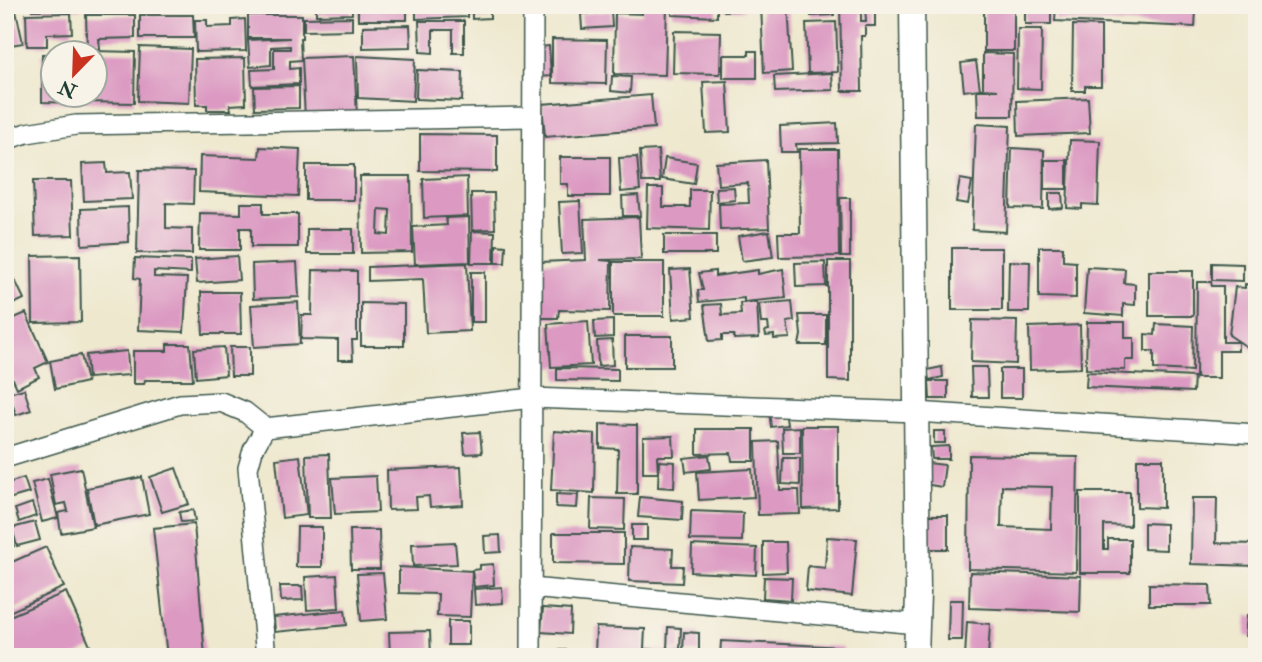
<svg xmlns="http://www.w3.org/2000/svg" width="1262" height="662" viewBox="0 0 1262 662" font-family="'IM FELL Double Pica',serif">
  <rect width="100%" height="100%" fill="#f7f3e8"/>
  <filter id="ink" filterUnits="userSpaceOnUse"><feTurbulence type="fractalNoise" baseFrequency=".0143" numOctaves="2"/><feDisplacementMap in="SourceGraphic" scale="14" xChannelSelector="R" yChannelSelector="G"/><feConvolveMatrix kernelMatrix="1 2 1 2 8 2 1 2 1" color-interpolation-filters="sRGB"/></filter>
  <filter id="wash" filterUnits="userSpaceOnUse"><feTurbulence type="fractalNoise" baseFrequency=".00686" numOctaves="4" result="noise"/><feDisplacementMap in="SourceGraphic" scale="28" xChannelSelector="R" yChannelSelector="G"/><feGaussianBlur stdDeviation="1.57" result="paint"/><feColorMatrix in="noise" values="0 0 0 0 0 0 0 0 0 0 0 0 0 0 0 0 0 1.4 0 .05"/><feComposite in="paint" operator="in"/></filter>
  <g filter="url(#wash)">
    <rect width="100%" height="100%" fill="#eee8ce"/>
    <g id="blocks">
      <g fill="#dc9ac2" fill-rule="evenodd">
        <polygon points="32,5 82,5 82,9 32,10"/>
        <polygon points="85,5 127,5 127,7 86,10"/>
        <polygon points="140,5 193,5 193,9 139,9"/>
        <polygon points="248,5 301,5 301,9 248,8"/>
        <polygon points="316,5 352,5 352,14 316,15"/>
        <polygon points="358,5 415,5 415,11 407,11 407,20 358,20"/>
        <polygon points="416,5 467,5 467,17 416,19"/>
        <polygon points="472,5 490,5 490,18 472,19"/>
        <polygon points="558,5 606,5 606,10 559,9"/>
        <polygon points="642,5 667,5 665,75 614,74 615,13 642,14"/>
        <polygon points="672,5 717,5 717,17 672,15"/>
        <polygon points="724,5 744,5 744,10 724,11"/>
        <polygon points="761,5 788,5 792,71 764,73"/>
        <polygon points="810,5 834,5 834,15 811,16"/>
        <polygon points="840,5 861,5 861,21 866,21 865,5 875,5 875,26 865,26 865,36 861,36 862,91 842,91"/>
        <rect x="984" y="5" width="30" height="46"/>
        <rect x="1025" y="5" width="26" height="19"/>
        <polygon points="1056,5 1196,10 1195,27 1055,21"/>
        <polygon points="16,11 23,43 5,46 5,13"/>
        <polygon points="611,11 612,27 582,29 581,14"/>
        <polygon points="71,13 72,33 47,34 47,46 27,46 26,14"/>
        <polygon points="86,15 135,15 135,38 99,39 100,49 87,49"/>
        <polygon points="140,15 193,15 194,38 140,38"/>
        <polygon points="248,15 302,15 302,38 300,38 301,60 290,61 290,69 299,68 299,84 252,86 251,70 274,69 274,49 290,49 290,46 271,47 271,65 250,67 248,40 290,38 248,38"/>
        <polygon points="352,17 352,30 304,31 304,18"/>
        <polygon points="245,19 246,51 196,52 195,20 207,20 207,27 232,26 232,20"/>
        <polygon points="419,21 464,21 464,53 453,53 453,30 433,30 433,53 420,52"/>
        <polygon points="836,22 838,72 808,73 806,23"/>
        <polygon points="410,25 411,47 363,48 363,26"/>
        <polygon points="1073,25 1101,26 1101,86 1085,86 1085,91 1072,91"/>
        <polygon points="1018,29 1042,29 1041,89 1017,88"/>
        <polygon points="674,31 721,32 720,74 673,73"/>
        <polygon points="552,39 607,40 606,84 552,83"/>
        <polygon points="549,46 551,76 540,77 538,47"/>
        <polygon points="140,47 191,49 189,103 138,101"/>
        <polygon points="94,51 135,52 134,103 84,102 84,94 94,94"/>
        <polygon points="749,51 757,51 757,78 723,78 723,55 749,55"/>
        <polygon points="983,53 1013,54 1012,116 978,116 977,90 998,90 983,89"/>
        <polygon points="42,54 52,54 52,94 79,94 79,103 42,102"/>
        <polygon points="354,56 357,116 305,118 302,58"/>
        <polygon points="357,56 415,59 413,101 358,98"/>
        <polygon points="245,58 246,104 230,105 231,110 207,110 207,105 196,105 195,59"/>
        <polygon points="976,61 980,89 964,91 961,63"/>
        <polygon points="417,70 463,72 462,101 416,99"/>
        <polygon points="832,73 833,90 775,92 774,76"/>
        <polygon points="612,76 631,77 630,93 611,91"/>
        <polygon points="727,81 730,132 706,133 703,82"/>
        <polygon points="299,86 299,108 255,109 254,87"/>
        <polygon points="651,95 654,128 545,137 542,104"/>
        <polygon points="1088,98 1090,133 1018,136 1017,101"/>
        <polygon points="837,123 838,143 796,144 797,152 781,152 780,126"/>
        <polygon points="976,124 1010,126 1006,232 972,230"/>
        <polygon points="420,134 497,135 497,172 420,171"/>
        <polygon points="1070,140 1100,141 1098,205 1082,204 1082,209 1067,208"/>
        <polygon points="260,147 300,149 298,196 199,192 200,156 259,158"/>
        <polygon points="1012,148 1044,150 1043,209 1010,208"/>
        <polygon points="799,149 838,149 839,256 779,257 778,233 800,233"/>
        <polygon points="658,150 660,182 642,182 640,151"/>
        <polygon points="560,157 610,157 610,196 568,196 568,184 560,184"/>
        <polygon points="637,157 640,190 621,192 619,158"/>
        <polygon points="665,158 697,163 694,184 662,179"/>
        <polygon points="766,160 769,228 720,230 719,204 749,203 748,183 718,185 716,163"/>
        <rect x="1045" y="160" width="22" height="29"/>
        <polygon points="106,163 107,173 130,172 132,199 84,201 82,164"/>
        <rect x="306" y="165" width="48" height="35"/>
        <polygon points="139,170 194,171 193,204 166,203 166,228 192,229 192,254 137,253"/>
        <path d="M 360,176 L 411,176 L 412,252 L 361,253 ZM 379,209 L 390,210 L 389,235 L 378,234 Z"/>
        <polygon points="467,177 468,216 424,218 423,179"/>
        <polygon points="960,179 972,181 968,204 956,202"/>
        <polygon points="33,181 71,181 73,235 35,236"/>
        <polygon points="734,187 735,200 717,202 716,188"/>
        <polygon points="648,188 663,188 663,207 690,207 690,190 710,190 709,230 647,228"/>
        <polygon points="471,193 494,193 495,229 472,230"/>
        <polygon points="1049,193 1062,193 1063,208 1049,209"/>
        <polygon points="638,195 640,216 623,216 622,196"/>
        <polygon points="840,198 850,198 850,257 841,257"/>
        <polygon points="580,201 583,253 562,254 559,202"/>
        <polygon points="241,203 263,203 263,214 298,214 298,247 251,247 251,228 240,228 240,250 199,250 200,213 241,214"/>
        <polygon points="128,207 129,242 82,245 81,209"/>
        <polygon points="469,217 470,262 415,264 413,227 447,225 446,218"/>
        <polygon points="639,217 641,259 600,260 611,261 610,311 559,310 558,318 541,318 541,262 586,260 584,219"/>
        <rect x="307" y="229" width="46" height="25"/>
        <polygon points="472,231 495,232 494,263 471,263"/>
        <polygon points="769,231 773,257 742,261 738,236"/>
        <rect x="664" y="235" width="52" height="19"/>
        <polygon points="496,245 506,246 505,263 496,263"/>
        <polygon points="1039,247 1063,247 1063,261 1076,262 1076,298 1039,297"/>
        <rect x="952" y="248" width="50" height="62"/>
        <polygon points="80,255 81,322 33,323 32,256"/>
        <polygon points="237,256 239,280 197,283 195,259"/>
        <polygon points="135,258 191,260 191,273 154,271 154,277 187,278 184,332 138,330 140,279 134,278"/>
        <polygon points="828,261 850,261 850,381 828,380"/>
        <polygon points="1009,261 1030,262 1029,312 1008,312"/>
        <polygon points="297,262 299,297 253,299 252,264"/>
        <rect x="613" y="262" width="51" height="54"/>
        <polygon points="825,262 826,286 796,287 795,263"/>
        <polygon points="467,263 470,331 426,333 423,279 368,281 368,267"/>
        <polygon points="1212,263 1243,264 1243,281 1212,280"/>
        <polygon points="1087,267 1125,269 1124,283 1135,284 1135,305 1123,304 1123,316 1084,313"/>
        <polygon points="690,269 694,317 673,319 670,270"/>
        <polygon points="783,269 786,298 744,302 744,298 699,302 698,290 703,290 699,273 715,271 715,276 758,270 758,274"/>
        <polygon points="313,270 357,271 357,340 352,340 353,360 338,360 338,340 301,339 302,315 312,315"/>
        <rect x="1149" y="271" width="44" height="45"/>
        <rect x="471" y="272" width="14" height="50"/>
        <polygon points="15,280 24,299 5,308 5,284"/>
        <polygon points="1197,282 1211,282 1212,286 1223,286 1223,342 1238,342 1238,351 1219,351 1219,378 1196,378"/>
        <polygon points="1245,284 1257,286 1253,351 1229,335 1235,287 1245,288"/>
        <polygon points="201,292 240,292 241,334 203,334"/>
        <polygon points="792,301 794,321 787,322 790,338 774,339 774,335 766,336 765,331 769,330 768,323 761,323 759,304"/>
        <polygon points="298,302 300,344 254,347 251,305"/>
        <polygon points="757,302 759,338 734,339 734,335 722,335 722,340 709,341 704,305 721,304 722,315 741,314 740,303"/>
        <polygon points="361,303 404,304 404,346 361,346"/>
        <polygon points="26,313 48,362 35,368 39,377 17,388 13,379 5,382 5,322"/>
        <polygon points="799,315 826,315 826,345 799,345 801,335"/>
        <polygon points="613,320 613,337 595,338 594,321"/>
        <polygon points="972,320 1017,321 1016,364 971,362"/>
        <polygon points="588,321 591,365 551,367 548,324"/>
        <polygon points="1087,322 1125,322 1125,338 1134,338 1134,360 1125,360 1125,370 1086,369"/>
        <polygon points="1156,324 1193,326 1192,371 1154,369 1154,351 1145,351 1145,334 1155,335"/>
        <polygon points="1080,325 1081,368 1030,370 1029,327"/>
        <rect x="625" y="336" width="47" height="31"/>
        <polygon points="612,340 613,365 598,366 597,341"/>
        <polygon points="167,344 190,344 193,380 145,380 144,384 133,384 133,351 167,351"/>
        <polygon points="224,347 226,375 196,378 194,349"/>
        <polygon points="230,347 250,347 250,376 231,376"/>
        <polygon points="127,351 129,375 88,378 86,355"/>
        <polygon points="81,355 87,382 55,389 50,361"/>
        <polygon points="942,367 943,377 929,380 927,370"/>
        <polygon points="971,367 987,367 988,397 972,397"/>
        <polygon points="557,368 618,369 618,381 557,380"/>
        <rect x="1000" y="369" width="22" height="29"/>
        <polygon points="1087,372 1194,377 1193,392 1086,387"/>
        <polygon points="929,381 948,381 948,399 930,399"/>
        <polygon points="24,389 31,410 16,415 9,393"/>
        <polygon points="5,396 13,412 5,416"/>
        <polygon points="785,409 787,425 771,427 769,411"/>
        <polygon points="600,424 637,425 637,494 617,494 618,449 600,448"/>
        <polygon points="802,426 838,426 838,508 803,509"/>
        <polygon points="800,427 800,453 783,453 782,428"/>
        <polygon points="697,429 754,429 754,461 732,461 731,453 697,454"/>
        <polygon points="554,431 595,434 594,493 551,490"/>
        <rect x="934" y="431" width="11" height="12"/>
        <polygon points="480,432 482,453 465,454 463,433"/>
        <polygon points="673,436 674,456 657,456 658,473 643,473 643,437"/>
        <polygon points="778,441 780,490 799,490 800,514 758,515 756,442"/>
        <polygon points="949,446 949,459 932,459 931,447"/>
        <polygon points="329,454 331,518 308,518 306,455"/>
        <polygon points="709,455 711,469 686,472 684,458"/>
        <path d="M 969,455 L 1078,457 L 1076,572 L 968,569 ZM 1002,486 L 1052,487 L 1051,529 L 1001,527 Z"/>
        <polygon points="300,456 307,515 282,518 276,459"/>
        <polygon points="783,458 800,458 800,485 782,484"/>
        <polygon points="1137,459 1163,459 1163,508 1137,507"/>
        <polygon points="659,461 675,462 674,488 658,487"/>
        <polygon points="928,463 945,465 942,487 924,484"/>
        <polygon points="461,467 463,505 430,507 429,496 416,497 417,509 388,510 387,470"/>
        <polygon points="81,468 93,527 61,533 58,513 68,511 66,503 56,505 50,474"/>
        <polygon points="176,468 189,504 162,512 150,477"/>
        <polygon points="752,469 754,497 699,500 697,472"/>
        <polygon points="376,476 378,512 335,514 332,478"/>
        <polygon points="142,477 149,514 94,525 87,488"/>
        <polygon points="24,478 29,493 5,500 5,484"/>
        <polygon points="48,479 58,518 42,522 32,483"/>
        <polygon points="1080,492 1130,492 1130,526 1104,525 1104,549 1108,549 1108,539 1130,539 1130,573 1080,573"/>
        <polygon points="556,494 578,495 577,508 556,507"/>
        <polygon points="640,497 683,501 682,520 638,517"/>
        <polygon points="591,498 625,499 624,530 590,529"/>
        <polygon points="1192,498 1217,498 1216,543 1257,544 1257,566 1191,564"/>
        <polygon points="32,503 36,516 19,522 15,509"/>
        <polygon points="193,510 195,521 181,522 179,512"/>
        <polygon points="691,511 743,513 742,541 690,540"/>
        <rect x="925" y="515" width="23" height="34"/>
        <polygon points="5,519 14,546 5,548"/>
        <polygon points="35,522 40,540 17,546 12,528"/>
        <polygon points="1144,523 1166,524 1166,550 1144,549"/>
        <polygon points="194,524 205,657 167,657 153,528"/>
        <rect x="632" y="525" width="15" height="15"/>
        <polygon points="297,527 322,527 322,567 296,567"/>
        <polygon points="350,530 379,530 380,569 351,569"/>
        <polygon points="553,533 624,533 624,564 553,563"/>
        <polygon points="500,535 501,552 485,553 484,536"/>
        <polygon points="827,537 857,539 852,596 806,591 808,566 825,568"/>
        <polygon points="455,542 457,564 413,566 412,544"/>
        <polygon points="763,542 786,542 787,572 763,573"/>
        <polygon points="692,545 757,548 756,575 691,572"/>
        <polygon points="46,547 64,587 5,614 5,565"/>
        <polygon points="630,547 673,549 672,566 683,566 682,583 629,581"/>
        <polygon points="493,564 494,585 474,587 472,570 480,569 480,565"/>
        <polygon points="399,567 472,571 470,617 437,616 438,594 399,593"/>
        <polygon points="970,572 1081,576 1080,612 969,608"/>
        <polygon points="383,573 387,619 361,621 357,574"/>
        <polygon points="337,575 339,608 307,610 305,577"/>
        <polygon points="764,577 792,578 791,600 763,598"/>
        <polygon points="1149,584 1210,585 1211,605 1149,605"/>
        <polygon points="280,586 302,586 303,600 281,601"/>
        <polygon points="502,587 503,603 475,605 474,589"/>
        <polygon points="66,592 91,648 72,657 15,657 5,634 5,618"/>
        <polygon points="949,600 963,600 962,640 948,640"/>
        <polygon points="543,608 571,610 570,634 541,632"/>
        <polygon points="345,610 347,625 275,632 274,617"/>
        <polygon points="1247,615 1257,617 1257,638 1245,636"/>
        <rect x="448" y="621" width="21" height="24"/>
        <polygon points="967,622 990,624 988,657 965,657"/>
        <polygon points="596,627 645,629 644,649 681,652 681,657 595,655"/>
        <polygon points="668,627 681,628 680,650 667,649"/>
        <polygon points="430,631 431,657 390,657 389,632"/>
        <polygon points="684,632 699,633 699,652 683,652"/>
        <polygon points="721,641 843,647 842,657 720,657"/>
        <rect x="560" y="650" width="29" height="7"/>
        <polygon points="470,652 470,657 445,657 444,654"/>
      </g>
    </g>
  </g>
  <g filter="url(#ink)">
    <use href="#blocks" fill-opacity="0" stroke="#3e574b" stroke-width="2"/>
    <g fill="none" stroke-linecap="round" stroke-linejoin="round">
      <defs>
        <g id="minor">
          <polyline points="5,140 27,133 76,125 532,117"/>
          <polyline points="5,458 180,404 221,402 245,412 265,428"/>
          <polyline points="531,588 917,624"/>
          <polyline points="266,657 248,468 253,450 265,428 532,398 916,412 1257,434"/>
          <polyline points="531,657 533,5"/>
        </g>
        <polyline id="tertiary" points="912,5 918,593 916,657"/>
      </defs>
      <use href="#minor" stroke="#3e574b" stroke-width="22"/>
      <use href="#tertiary" stroke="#3e574b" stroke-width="27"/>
      <use href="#minor" stroke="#fff" stroke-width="19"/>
      <use href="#tertiary" stroke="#fff" stroke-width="24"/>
    </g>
  </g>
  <rect width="1262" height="662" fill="none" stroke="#f7f3e8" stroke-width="28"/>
  <g transform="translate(74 74) rotate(203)"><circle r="33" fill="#f7f3e8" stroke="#a1aaa0" stroke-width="2"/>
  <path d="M0-5L12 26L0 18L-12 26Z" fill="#c8321e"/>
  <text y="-10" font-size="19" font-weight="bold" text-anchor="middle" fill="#1f3d34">N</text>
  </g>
</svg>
